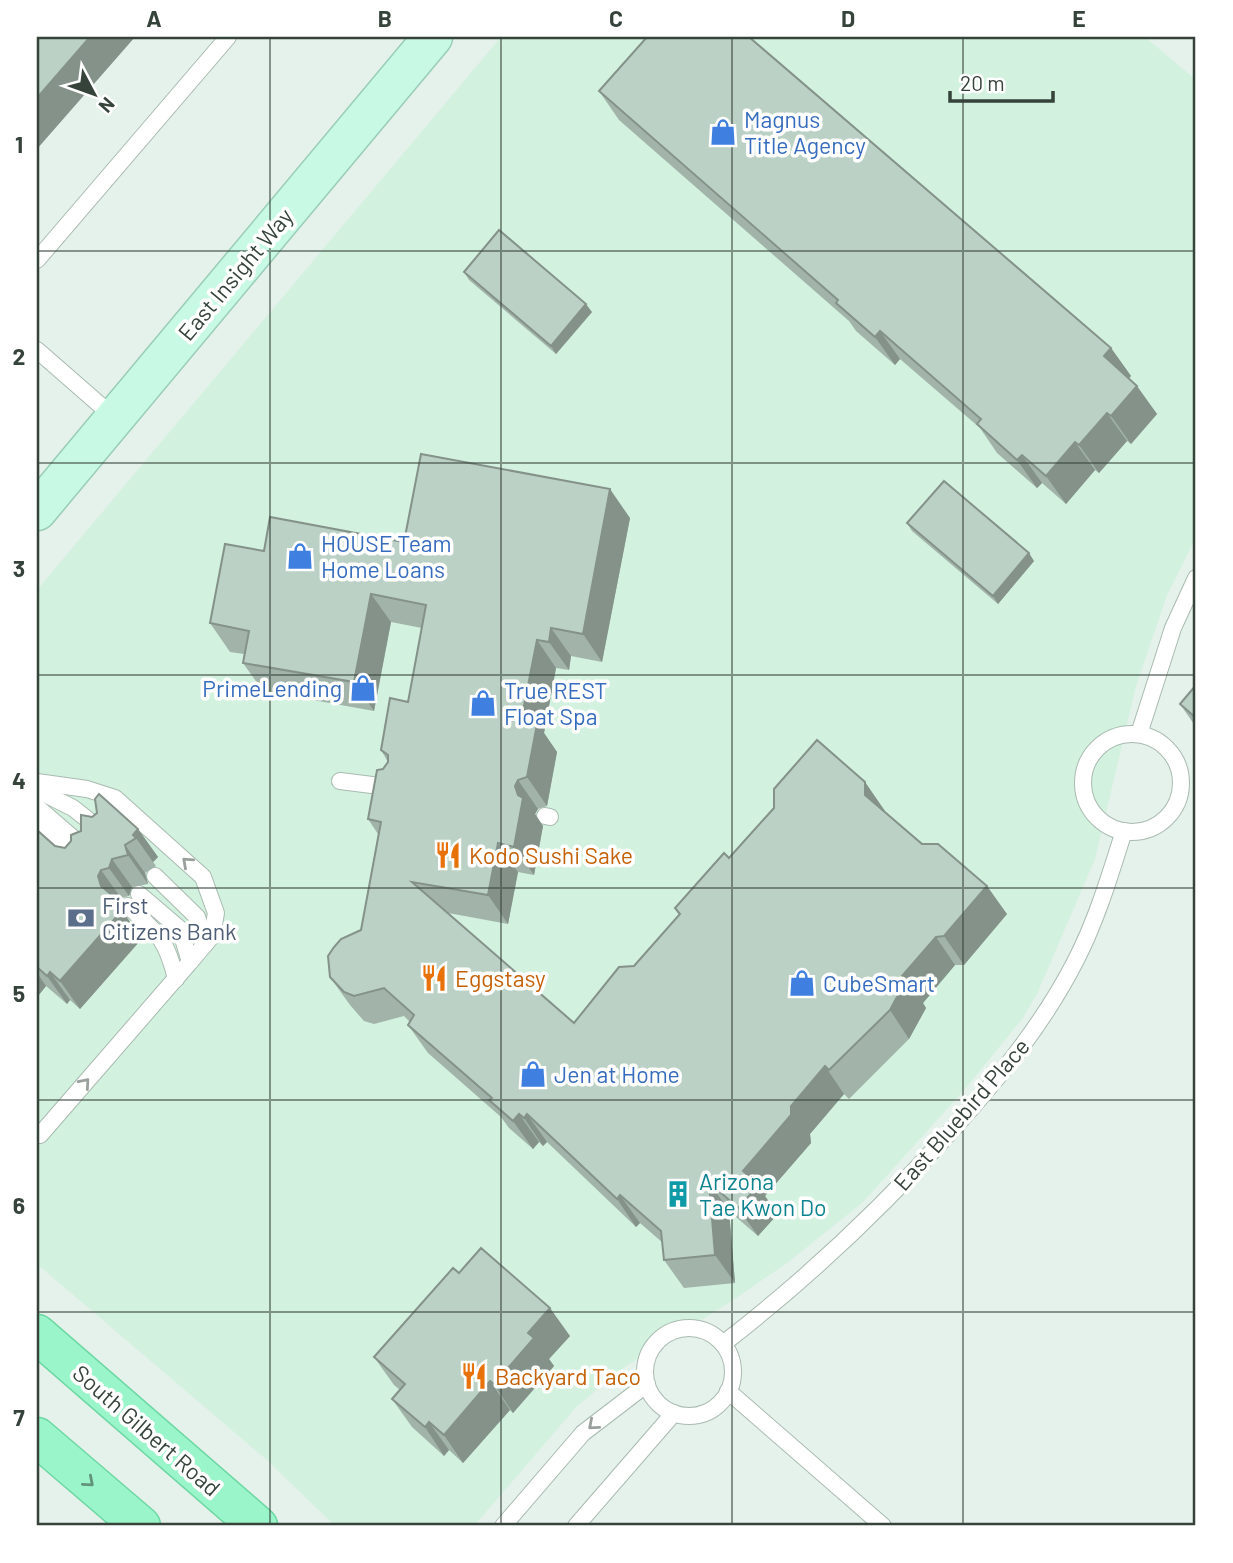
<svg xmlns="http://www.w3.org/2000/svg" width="1233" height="1563" viewBox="0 0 1233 1563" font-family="Barlow,sans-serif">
  <rect width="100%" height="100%" fill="#e5f1eb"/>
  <polygon fill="#d2f1de" points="501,37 1145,37 1196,80 1196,537 1167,595 1136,686 1095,859 1037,994 1022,1019 965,1089 862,1203 787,1263 727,1304 626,1366 577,1406 474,1526 335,1526 267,1460 37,1264 37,590"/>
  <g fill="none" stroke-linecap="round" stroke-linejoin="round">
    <defs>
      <g id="lane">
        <polyline points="37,260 228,37"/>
        <polyline points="37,350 115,418"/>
        <polyline points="1139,734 1173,628 1196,578"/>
        <circle cx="1132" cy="783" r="49"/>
        <polyline points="340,781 396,788"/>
        <polyline points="37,782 87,789 115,798 203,877 216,913 212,936 190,962"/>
        <polyline points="37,790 73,808 97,827"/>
        <polyline points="37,807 87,850"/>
        <polyline points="545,816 550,817"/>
        <polyline points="37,825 74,859"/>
        <polyline points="155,876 197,917 206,943"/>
        <path d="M 128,906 C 158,934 166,938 176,979"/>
        <polyline points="40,1135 190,962 180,929 139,894"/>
        <circle cx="689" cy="1372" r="44"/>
        <path d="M 724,1343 C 807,1279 882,1208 952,1130 C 999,1078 1044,1023 1076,960 C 1097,919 1110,875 1124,831"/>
        <polyline points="728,1391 883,1526"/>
        <polyline points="503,1526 583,1433 647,1384"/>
        <polyline points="576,1526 674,1413"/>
      </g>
      <polyline id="secondary" points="37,511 433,37"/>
      <g id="primary">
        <polyline points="37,1334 258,1526"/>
        <polyline points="37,1437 141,1526"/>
      </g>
    </defs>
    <use href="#lane" stroke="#a9bbb1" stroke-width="18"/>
    <use href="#secondary" stroke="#99cdb5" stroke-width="41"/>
    <use href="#primary" stroke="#6dd8a3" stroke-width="41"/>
    <use href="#lane" stroke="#fff" stroke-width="16"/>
    <use href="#secondary" stroke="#c7f9e4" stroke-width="38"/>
    <use href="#primary" stroke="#9bf5ca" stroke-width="38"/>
  </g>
  <g fill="#a2b4a9">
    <polygon points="599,91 1111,348 1131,376 1129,378 1157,414 1131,444 1127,441 1099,473 1095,470 1066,504 1042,483 1037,488 997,453 980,428 900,359 895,365 856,331 849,321 619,120"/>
    <polygon points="464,272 592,312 556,354 469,280"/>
    <polygon points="630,518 602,662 571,656 569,670 556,668 544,733 557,752 547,806 538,809 535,814 543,826 534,875 518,872 508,924 448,913 574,1023 634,966 679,915 675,908 729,858 865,782 885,812 1007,914 964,965 955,965 923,1003 926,1008 909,1039 849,1099 844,1094 810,1134 811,1143 765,1196 774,1209 772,1211 776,1216 758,1236 729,1211 735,1283 684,1288 664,1260 663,1243 640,1223 636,1227 547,1142 543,1146 539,1142 533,1149 509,1128 501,1117 428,1053 408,1025 410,1022 404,1016 374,1024 364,1021 350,1005 330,977 361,930 378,834 368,819 383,769 388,762 381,750 408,702 422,628 391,622 374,711 263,691 243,663 244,654 230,652 210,623 264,551 404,542"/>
    <polygon points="907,523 1034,561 998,604 912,531"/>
    <polygon points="1196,685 1196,727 1180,704"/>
    <polygon points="138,829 158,857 153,862 156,866 145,873 148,884 132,887 129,896 121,898 118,904 132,925 129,928 139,942 80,1009 70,1000 67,1004 46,986 38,996 37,830 55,846 65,848"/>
    <polygon points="459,1273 570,1336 549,1359 554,1366 513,1413 510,1410 463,1463 449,1450 444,1456 412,1427 392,1399 400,1390 394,1385 374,1357"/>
  </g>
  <g fill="#84928a">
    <polygon points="90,37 135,37 37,149 37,98"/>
    <polygon points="586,304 592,312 556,354 551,346"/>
    <polygon points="880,331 900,359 895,365 875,337"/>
    <polygon points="1111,348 1131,376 1123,385 1104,356"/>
    <polygon points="1137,386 1157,414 1131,444 1111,416"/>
    <polygon points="1107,413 1127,441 1099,473 1079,445"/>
    <polygon points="1075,442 1095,470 1066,504 1046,476"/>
    <polygon points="1022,455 1042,483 1037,488 1017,460"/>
    <polygon points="610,489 630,518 602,662 583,634"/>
    <polygon points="1029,553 1034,561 998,604 993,596"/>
    <polygon points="371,594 391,622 374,711 354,682"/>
    <polygon points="551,628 571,656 569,670 549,642"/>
    <polygon points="537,640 556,668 544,733 557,752 547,806 527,777 521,721"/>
    <polygon points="518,780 538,809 535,814 543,826 534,875 514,847 518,795 515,786"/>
    <polygon points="865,782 885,811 885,824 865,795"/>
    <polygon points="138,829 158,857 153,862 136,838 133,835"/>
    <polygon points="498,843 518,872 508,924 488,895"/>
    <polygon points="125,845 145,873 148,884 128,855"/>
    <polygon points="112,859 132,887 129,896 109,868"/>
    <polygon points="101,870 121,898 118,904 132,925 129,928 139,942 80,1009 60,981 107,903 98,876"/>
    <polygon points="987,886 1007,914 964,965 944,936"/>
    <polygon points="936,937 955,965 923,1003 926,1008 909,1039 890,1010 902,976"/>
    <polygon points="50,972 70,1000 67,1004 47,976"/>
    <polygon points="37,973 46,986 38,996 37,995"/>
    <polygon points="825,1066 844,1094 810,1134 811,1143 765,1196 774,1209 772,1211 776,1216 758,1236 738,1208 743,1171 791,1106"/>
    <polygon points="519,1114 539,1142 533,1149 513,1121"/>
    <polygon points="527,1114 547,1142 543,1146 524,1118"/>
    <polygon points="709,1182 729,1211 735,1283 715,1255"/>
    <polygon points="620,1195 640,1223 636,1227 617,1199"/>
    <polygon points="550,1308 570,1336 549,1359 554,1366 513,1413 494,1384 528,1333"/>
    <polygon points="490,1381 510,1410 463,1463 444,1435"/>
    <polygon points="429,1422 449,1450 444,1456 425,1427"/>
  </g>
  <g fill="#bcd1c5" stroke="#84928a" stroke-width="2">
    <polygon points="37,37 90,37 37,98"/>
    <polygon points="647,37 749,37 1111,348 1104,356 1137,386 1111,416 1107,413 1079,445 1075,442 1046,476 1022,455 1017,460 977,424 981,419 880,331 875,337 836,303 838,300 599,91"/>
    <polygon points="499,230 586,304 551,346 464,272"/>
    <polygon points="421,454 610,489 583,634 551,628 549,642 537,640 521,721 537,724 527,777 518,780 515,786 518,795 523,798 514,847 498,843 488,895 412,882 574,1023 619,967 634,966 680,914 675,908 724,853 729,858 774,808 774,789 817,740 865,782 865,795 922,844 938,844 987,886 944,936 936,937 902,976 906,980 890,1010 829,1070 825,1066 791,1106 791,1115 743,1171 754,1181 751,1184 756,1188 738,1208 709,1182 715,1255 664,1260 661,1231 620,1195 617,1199 527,1114 524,1118 519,1114 513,1121 489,1100 492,1098 408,1025 414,1015 384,988 354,996 344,992 330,977 328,956 334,947 341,939 361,930 381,822 368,819 377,770 383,769 388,762 388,755 381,750 390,698 408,702 426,605 371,594 354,682 243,663 249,631 210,623 225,544 264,551 270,517 404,542"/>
    <polygon points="944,481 1029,553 993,596 907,523"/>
    <polygon points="1196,685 1196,718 1180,704"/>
    <polygon points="99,794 138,829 133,835 136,838 125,845 128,855 112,859 109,868 101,870 98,876 101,886 113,896 107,903 119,914 60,981 50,972 47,976 37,967 37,830 55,846 65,848 71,841 71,835 81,831 81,815 92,817 97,813 95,799"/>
    <polygon points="481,1248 550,1308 528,1333 534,1338 494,1384 490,1381 444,1435 429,1422 425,1427 392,1399 405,1384 374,1357 453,1268 459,1273"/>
  </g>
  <defs><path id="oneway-chevron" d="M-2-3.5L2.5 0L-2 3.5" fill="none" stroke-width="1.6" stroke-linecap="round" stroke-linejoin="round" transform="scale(1.75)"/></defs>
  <g stroke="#9aa19d">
    <use href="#oneway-chevron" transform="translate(187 862) rotate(-138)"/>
    <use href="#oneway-chevron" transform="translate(85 1083) rotate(-49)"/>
    <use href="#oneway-chevron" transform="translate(593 1425) rotate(139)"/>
  </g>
  <use stroke="#63937b" href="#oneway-chevron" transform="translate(89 1482) rotate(41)"/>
  <path fill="none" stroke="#36433b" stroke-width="2" stroke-opacity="0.55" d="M 270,37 L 270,1526M 501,37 L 501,1526M 732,37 L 732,1526M 963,37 L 963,1526M 37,251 L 1196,251M 37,463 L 1196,463M 37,675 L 1196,675M 37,888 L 1196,888M 37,1100 L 1196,1100M 37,1312 L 1196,1312"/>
  <defs>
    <symbol id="shop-bare" viewBox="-9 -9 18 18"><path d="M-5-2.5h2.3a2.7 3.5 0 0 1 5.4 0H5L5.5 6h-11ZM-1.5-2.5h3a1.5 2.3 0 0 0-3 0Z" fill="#3f7fe0" stroke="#fff" stroke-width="2.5" paint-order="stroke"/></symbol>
    <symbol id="restaurant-bare" viewBox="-9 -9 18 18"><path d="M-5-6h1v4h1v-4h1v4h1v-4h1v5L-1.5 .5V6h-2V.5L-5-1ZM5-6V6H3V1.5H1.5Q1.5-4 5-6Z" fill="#e8710a" stroke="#fff" stroke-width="2.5" paint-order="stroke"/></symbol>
    <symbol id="bank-bare" viewBox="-9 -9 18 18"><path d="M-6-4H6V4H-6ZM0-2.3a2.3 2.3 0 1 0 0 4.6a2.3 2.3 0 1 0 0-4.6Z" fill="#5c6f8a" stroke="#fff" stroke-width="2.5" paint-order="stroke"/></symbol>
    <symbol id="building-bare" viewBox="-9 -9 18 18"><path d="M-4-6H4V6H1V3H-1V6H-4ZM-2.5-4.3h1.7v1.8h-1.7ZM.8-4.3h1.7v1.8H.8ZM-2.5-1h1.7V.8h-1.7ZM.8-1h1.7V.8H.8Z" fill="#0f9aa8" stroke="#fff" stroke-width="2.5" paint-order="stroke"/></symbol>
  </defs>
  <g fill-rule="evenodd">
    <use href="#shop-bare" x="704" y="113" width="38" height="38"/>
    <use href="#shop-bare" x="281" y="537" width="38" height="38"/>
    <use href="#shop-bare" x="344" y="669" width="38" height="38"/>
    <use href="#shop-bare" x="464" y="684" width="38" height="38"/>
    <use href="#restaurant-bare" x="429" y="836" width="38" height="38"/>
    <use href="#bank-bare" x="62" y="899" width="38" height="38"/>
    <use href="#restaurant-bare" x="415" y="959" width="38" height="38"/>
    <use href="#shop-bare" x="783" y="964" width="38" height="38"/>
    <use href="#shop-bare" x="514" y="1055" width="38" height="38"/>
    <use href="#building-bare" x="659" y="1175" width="38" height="38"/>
    <use href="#restaurant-bare" x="455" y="1357" width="38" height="38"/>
  </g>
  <g text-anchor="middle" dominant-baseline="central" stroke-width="7" stroke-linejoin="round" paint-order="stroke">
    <g font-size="23" fill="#366cbe" stroke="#fff" text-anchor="start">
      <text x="744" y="119">Magnus<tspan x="744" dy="26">Title Agency</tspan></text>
      <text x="321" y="543">HOUSE Team<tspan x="321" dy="26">Home Loans</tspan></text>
      <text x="342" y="688" text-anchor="end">PrimeLending</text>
      <text x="504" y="690">True REST<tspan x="504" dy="26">Float Spa</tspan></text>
      <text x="823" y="983">CubeSmart</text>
      <text x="554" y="1074">Jen at Home</text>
    </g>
    <g font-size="23" fill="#36433b" stroke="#fff">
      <text transform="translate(235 274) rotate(-50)">East Insight Way</text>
      <text transform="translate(961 1114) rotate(-49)">East Bluebird Place</text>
      <text transform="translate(147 1430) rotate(41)">South Gilbert Road</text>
    </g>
    <g font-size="23" fill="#c56008" stroke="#fff" text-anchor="start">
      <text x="469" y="855">Kodo Sushi Sake</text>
      <text x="455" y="978">Eggstasy</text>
      <text x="495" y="1376">Backyard Taco</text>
    </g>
    <g font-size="23" fill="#4e5e75" stroke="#fff" text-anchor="start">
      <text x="102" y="905">First<tspan x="102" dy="26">Citizens Bank</tspan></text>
    </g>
    <g font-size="23" fill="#0d838f" stroke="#fff" text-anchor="start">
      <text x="699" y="1181">Arizona<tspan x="699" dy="26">Tae Kwon Do</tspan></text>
    </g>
  </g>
  <rect width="1233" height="1563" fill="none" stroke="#ffffff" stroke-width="77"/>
  <g transform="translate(94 94) rotate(131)" stroke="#ffffff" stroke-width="5" paint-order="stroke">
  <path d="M0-5L12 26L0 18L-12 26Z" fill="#36433b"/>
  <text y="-10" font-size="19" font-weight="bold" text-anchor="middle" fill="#36433b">N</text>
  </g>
  <path d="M950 91v10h103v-10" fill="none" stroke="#36433b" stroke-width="3.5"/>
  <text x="960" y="91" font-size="21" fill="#36433b" stroke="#ffffff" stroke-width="5" paint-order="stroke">20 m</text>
  <rect x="38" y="38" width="1156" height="1486" fill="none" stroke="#36433b" stroke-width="2.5"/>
  <g font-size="23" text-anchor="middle" font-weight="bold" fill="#36433b">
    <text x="154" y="27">A</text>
    <text x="385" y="27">B</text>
    <text x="616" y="27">C</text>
    <text x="848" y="27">D</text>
    <text x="1079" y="27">E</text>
    <text x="19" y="153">1</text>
    <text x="19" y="365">2</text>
    <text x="19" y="577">3</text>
    <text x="19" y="789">4</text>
    <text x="19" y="1002">5</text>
    <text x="19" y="1214">6</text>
    <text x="19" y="1426">7</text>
  </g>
</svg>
